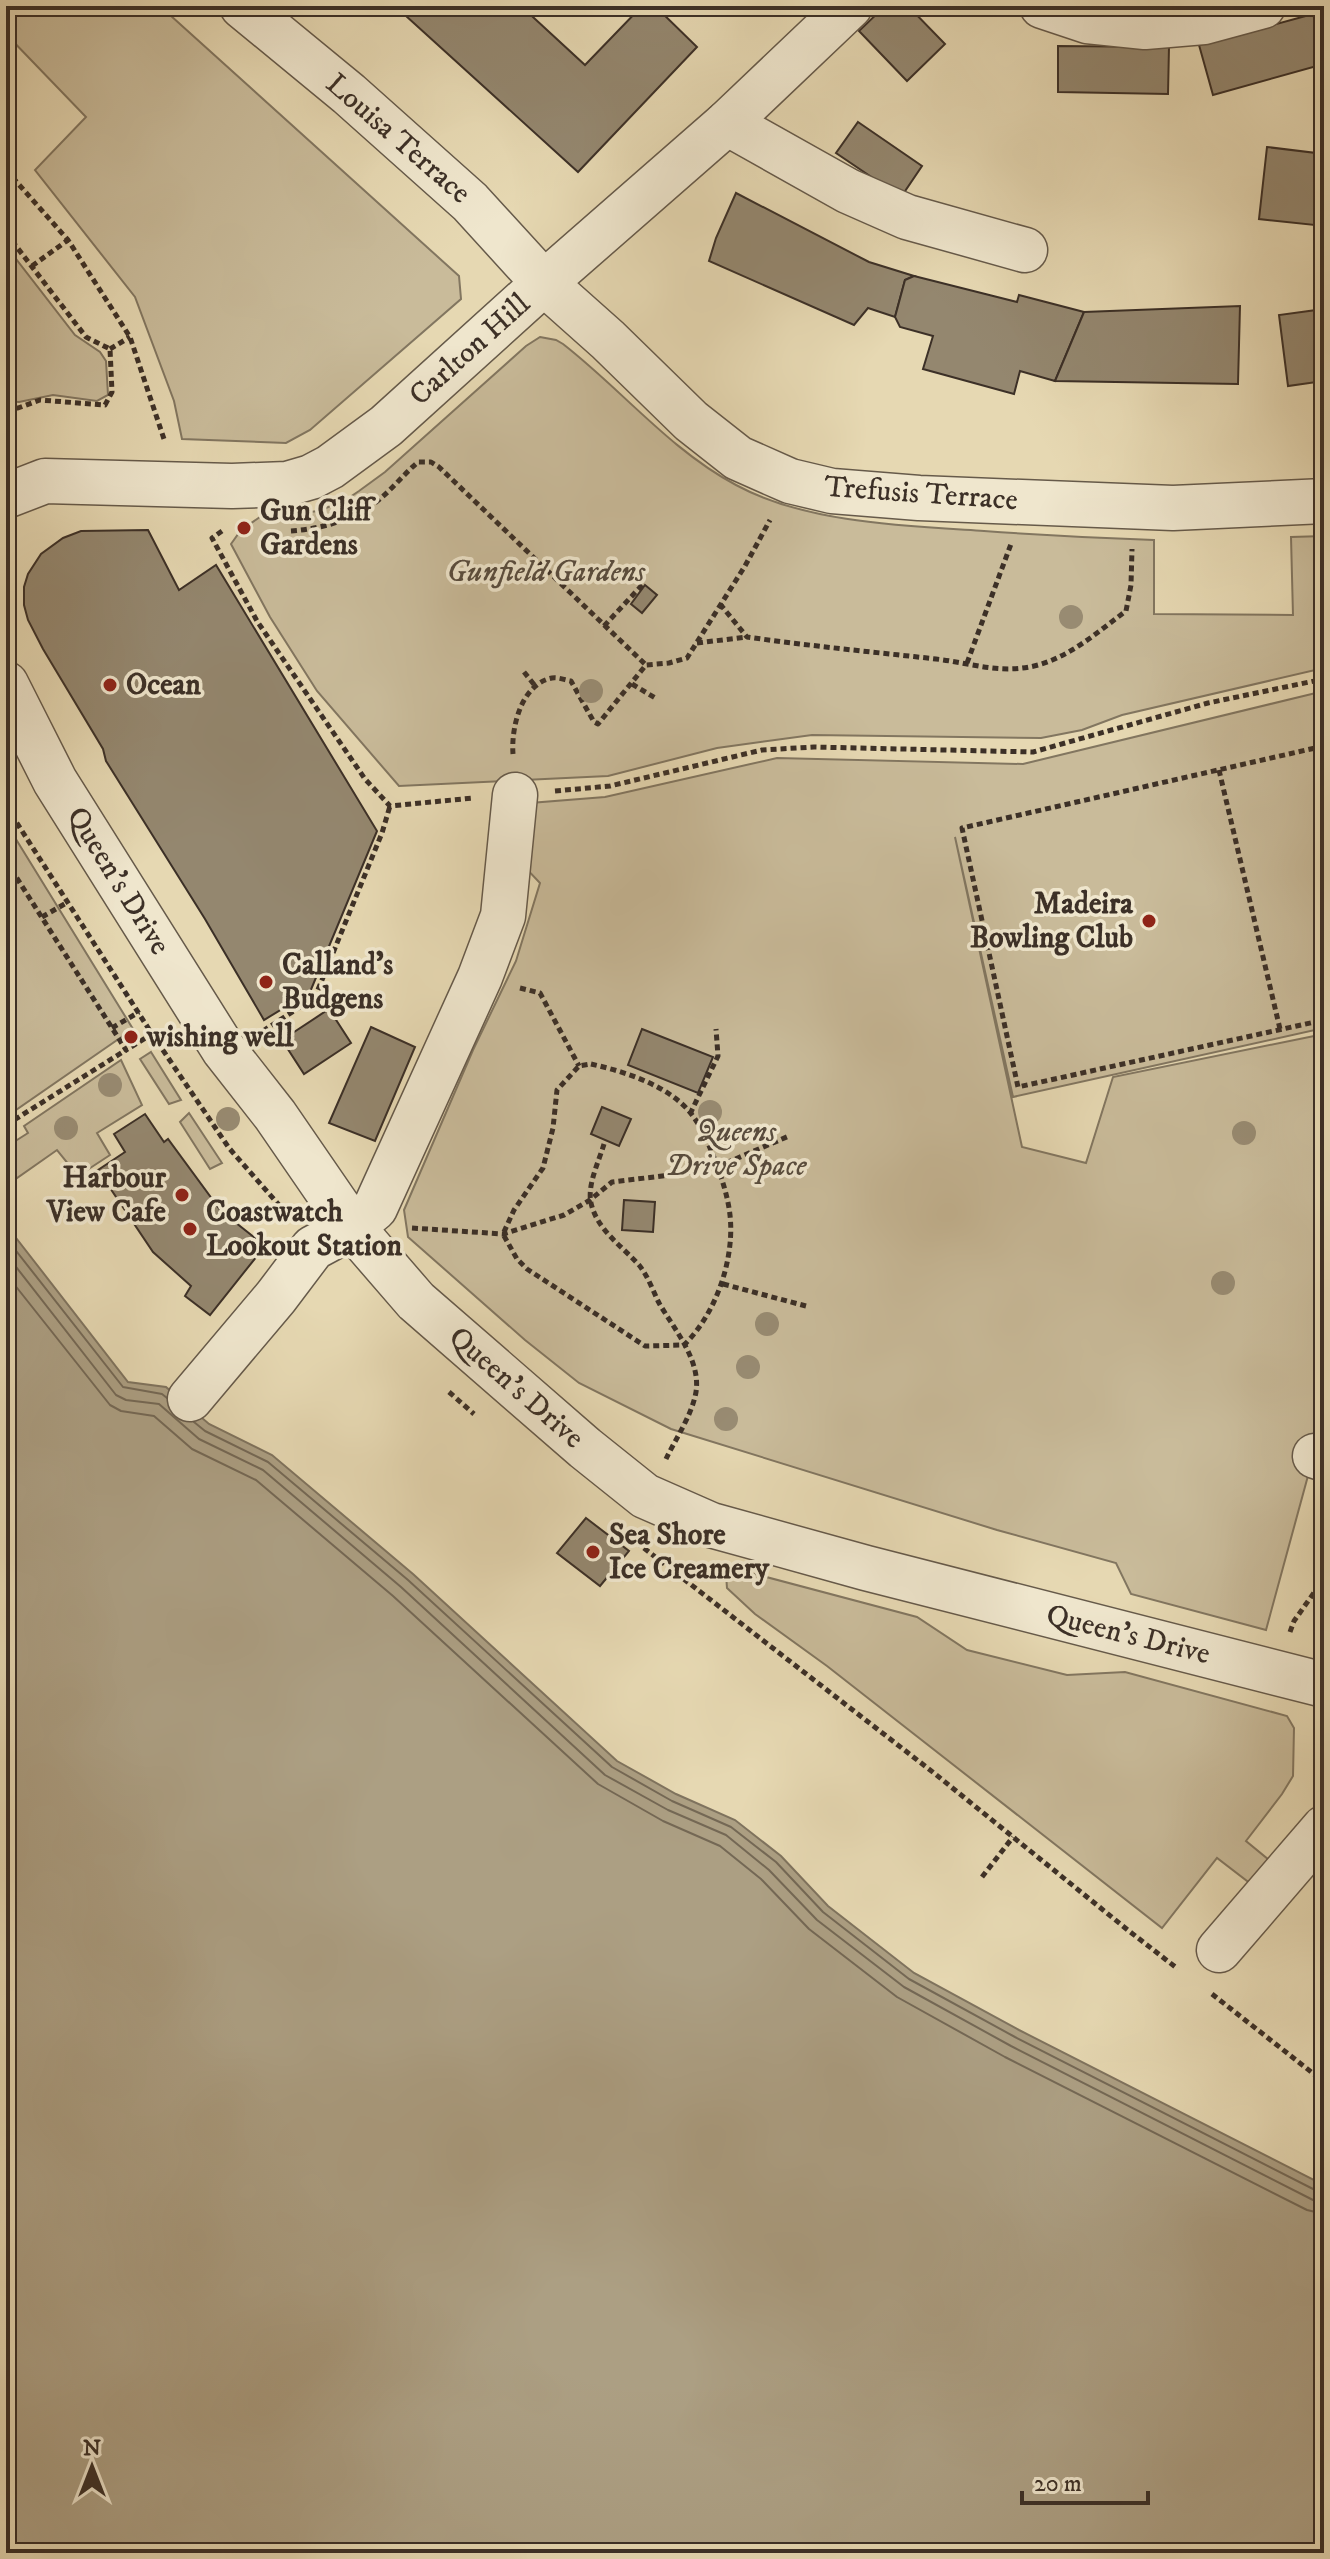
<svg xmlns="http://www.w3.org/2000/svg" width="1330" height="2559" viewBox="0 0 1330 2559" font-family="'IM FELL DW Pica',serif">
  <rect width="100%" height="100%" fill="#e6d8b2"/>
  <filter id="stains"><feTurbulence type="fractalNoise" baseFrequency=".0025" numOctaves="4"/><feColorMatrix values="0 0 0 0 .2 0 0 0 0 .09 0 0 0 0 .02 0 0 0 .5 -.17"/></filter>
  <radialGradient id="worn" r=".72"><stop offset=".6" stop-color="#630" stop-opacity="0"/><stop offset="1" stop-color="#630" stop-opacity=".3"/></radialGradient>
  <g fill="#c9bb9a" stroke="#827660" stroke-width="2">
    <polygon points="6,6 160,6 459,276 461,299 310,430 286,443 182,439 174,401 135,297 35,170 86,117 6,34"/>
    <polygon points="6,246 75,335 100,352 106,361 108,395 97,401 53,395 19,402 6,401"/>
    <path d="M 540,337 L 556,340 L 563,344 C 621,389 670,450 736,485 C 806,523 905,526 984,531 C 1041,535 1097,538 1154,540 L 1154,614 L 1293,615 L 1291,537 L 1324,536 L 1324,668 L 1122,715 L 1082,730 L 1041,738 L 812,735 L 717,748 L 608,776 L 399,786 L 317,691 L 270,617 L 231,544 L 241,530 L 260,517 L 319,511 L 347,499 L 359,491 L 385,472 L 526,346 Z"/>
    <polygon points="1324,691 1324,1028 1013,1097 955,837 1022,1147 1086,1163 1113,1077 1324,1034 1324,1417 1266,1630 1131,1594 1116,1563 997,1530 671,1429 579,1383 525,1340 408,1237 404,1210 473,1050 516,961 540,883 520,862 530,803 605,797 777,758 1023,764"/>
    <polygon points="6,823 133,1029 13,1112 6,1100"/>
    <polygon points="151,1052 181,1100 169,1104 140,1059"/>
    <polygon points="121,1060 142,1105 97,1133 110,1155 78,1176 57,1150 17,1178 6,1163 6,1147 28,1133 24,1126"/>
    <polygon points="189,1113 222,1163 210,1169 180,1122"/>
    <polygon points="736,1569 917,1617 967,1650 1067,1675 1125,1672 1287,1716 1294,1728 1293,1776 1282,1794 1246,1841 1269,1860 1251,1884 1217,1858 1162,1928 827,1666 755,1614 727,1588 726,1574"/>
  </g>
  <polygon fill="#ac9f83" stroke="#7f735e" stroke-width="2" points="6,1225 128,1382 166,1387 209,1424 272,1455 413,1574 617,1761 676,1794 735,1820 781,1856 828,1906 914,1973 1019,2030 1324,2185 1324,2553 6,2553"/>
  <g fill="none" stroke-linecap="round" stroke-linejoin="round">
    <g stroke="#746855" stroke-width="2">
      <polyline points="6,1238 123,1387 162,1394 167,1398"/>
      <polyline points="6,1254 116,1395 126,1400 159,1404 199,1439 263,1470 401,1587 605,1775 668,1810 726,1835 769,1870 817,1920 904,1987 1011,2046 1313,2200 1324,2202"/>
      <polyline points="6,1274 110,1405 121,1411 154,1416 192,1449 256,1480 393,1596 598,1784 663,1821 720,1846 761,1879 809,1929 897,1997 1005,2057 1307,2210 1324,2214"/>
      <polyline points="194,1422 205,1431 268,1462 408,1580 612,1767 672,1801 731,1827 776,1862 823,1912 909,1979 1015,2037 1317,2191 1324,2192"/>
    </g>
  </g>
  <g fill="#94876f" stroke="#3c3027" stroke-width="2">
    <polygon points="395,6 521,6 585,65 642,6 655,6 697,47 578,172"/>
    <polygon points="885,6 908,6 945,44 907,81 859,31"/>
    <polygon points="1313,14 1324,54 1324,64 1213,95 1199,45"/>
    <polygon points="1058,46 1169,47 1168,94 1058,92"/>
    <polygon points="858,122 922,166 901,197 836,153"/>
    <polygon points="1267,147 1324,154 1324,226 1259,219"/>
    <polygon points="736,193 869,262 914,276 905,280 895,317 868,308 854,325 709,261 716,238"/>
    <polygon points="914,276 1017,302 1019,295 1084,312 1055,381 1020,371 1014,394 923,369 933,336 900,327 895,317 905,280"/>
    <polygon points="1240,306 1238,384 1055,381 1084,312"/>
    <polygon points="1324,309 1324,381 1288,386 1279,315"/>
    <polygon points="148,530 179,590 216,565 377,831 310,992 264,1020 205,919 106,761 103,749 43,649 28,620 24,605 24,587 28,574 41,554 63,538 81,531"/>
    <polygon points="645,585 657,595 642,613 631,604"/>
    <polygon points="329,1009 351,1043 304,1074 282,1040"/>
    <polygon points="371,1027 415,1047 375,1141 329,1123"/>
    <polygon points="642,1029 713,1057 698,1093 628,1065"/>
    <polygon points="602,1107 631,1119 619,1146 591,1134"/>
    <polygon points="145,1114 164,1142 168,1139 221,1211 265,1246 210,1315 185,1296 191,1286 153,1252 98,1170 125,1152 114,1134"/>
    <polygon points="624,1200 655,1202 653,1232 622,1230"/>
    <polygon points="586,1518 629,1551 600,1586 557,1553"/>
  </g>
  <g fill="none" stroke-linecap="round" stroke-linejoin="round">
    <defs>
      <g id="minor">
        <polyline points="242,6 349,94 470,202 544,283 608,340 691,421 738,458 790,481 832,491 919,498 1173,508 1324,501"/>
        <polyline points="1042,6 1087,21 1145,27 1204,22 1263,6"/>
        <polyline points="727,123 848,191 907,217 1025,250"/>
        <polyline points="6,496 45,481 232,486 287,484 311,477 330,467 386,426 544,283 727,123 850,6"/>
        <polyline points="6,684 55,781 224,1050 275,1115 352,1227 416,1301 585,1448 645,1496 711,1525 866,1568 1324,1685"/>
        <polyline points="190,1399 276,1297 313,1248 352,1227 375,1208 480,977 503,916 515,795"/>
        <polyline points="1315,1456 1324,1459"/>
        <polyline points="1219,1950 1324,1828"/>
      </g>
    </defs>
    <use href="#minor" stroke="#665a4a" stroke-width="47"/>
    <g stroke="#3c3027" stroke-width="5" stroke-dasharray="6 4" stroke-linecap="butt">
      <polyline points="6,170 68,240 130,337 165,442"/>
      <polyline points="6,233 86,337 110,349 112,392 105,405 40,400 18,408 6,408"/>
      <polyline points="32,266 68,240"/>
      <polyline points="110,349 130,337"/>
      <polyline points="222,531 212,538 257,621 365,779 390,806 473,798"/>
      <path d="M 291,531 C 322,529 357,519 381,498 C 394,487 405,473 418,462 L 431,462 L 439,467 L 646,665"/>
      <path d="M 720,604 L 747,637 C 810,646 873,652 936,659 C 971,663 1002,675 1038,665 C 1071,656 1099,631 1126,611 L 1131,585 L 1132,549"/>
      <polyline points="604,626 644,583"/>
      <polyline points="697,643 747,637"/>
      <polyline points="967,663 1011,544"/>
      <polyline points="524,672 536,687"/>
      <polyline points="632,684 657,699"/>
      <polyline points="1324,746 962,828 1018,1087 1324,1020"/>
      <path d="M 513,754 C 511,728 521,684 552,678 C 558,677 565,680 571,681 L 594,722 L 598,724 L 646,665 L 669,663 L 687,658 L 745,566 L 770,520"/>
      <polyline points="1219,770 1280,1029"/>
      <polyline points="555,791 610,786 762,750 814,747 1033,752 1208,703 1324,679"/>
      <polyline points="6,806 152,1034 229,1148 286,1213"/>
      <polyline points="6,861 126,1050 152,1034"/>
      <polyline points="42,917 68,902"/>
      <polyline points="520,988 540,993 579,1066"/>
      <polyline points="112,1028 139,1012"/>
      <polyline points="263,1031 315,997 382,833 390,806"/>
      <path d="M 591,1064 C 622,1071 657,1082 681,1103 C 697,1117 705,1136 713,1155 C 720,1173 726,1190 729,1208 C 737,1254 717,1313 684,1345 L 645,1346 L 527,1269 L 517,1259 L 503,1234 L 514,1210 L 543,1168 L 553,1128 L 557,1090 L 579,1066 Z"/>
      <polyline points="690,1114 718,1056 716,1029"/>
      <polyline points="6,1125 126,1050"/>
      <path d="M 604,1144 C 599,1161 587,1185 591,1203 C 597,1230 622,1246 639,1265 C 648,1276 653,1291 659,1303 C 674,1329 701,1360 696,1392 C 692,1415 676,1438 666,1459"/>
      <polyline points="412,1228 503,1234 564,1215 590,1200 612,1182 687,1173 716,1163 726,1163 789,1136"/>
      <polyline points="723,1284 806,1306"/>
      <polyline points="449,1392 474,1414"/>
      <polyline points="636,1542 934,1773 1129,1931 1178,1969"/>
      <polyline points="1290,1632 1294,1621 1323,1580"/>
      <polyline points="982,1877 1013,1837"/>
      <polyline points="1212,1994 1324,2082"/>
    </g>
    <use href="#minor" stroke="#efe6cd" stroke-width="44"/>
  </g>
  <g fill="#988b72">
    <circle cx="1071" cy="617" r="12"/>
    <circle cx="591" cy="691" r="12"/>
    <circle cx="110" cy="1085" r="12"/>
    <circle cx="710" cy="1112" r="12"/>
    <circle cx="228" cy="1119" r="12"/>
    <circle cx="66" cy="1128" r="12"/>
    <circle cx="1244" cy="1133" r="12"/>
    <circle cx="1223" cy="1283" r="12"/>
    <circle cx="767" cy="1324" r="12"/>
    <circle cx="748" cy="1367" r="12"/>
    <circle cx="726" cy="1419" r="12"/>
  </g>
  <g fill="#8f2418" stroke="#efe6cd" stroke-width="3">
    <circle cx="244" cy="528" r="8"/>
    <circle cx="110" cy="685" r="8"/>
    <circle cx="1149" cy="921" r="8"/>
    <circle cx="266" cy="982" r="8"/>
    <circle cx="131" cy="1037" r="8"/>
    <circle cx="182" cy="1195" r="8"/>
    <circle cx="190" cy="1229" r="8"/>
    <circle cx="593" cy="1552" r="8"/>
  </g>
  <g text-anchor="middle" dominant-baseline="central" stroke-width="7" stroke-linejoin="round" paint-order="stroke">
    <g font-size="30" fill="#3c3027" stroke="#efe6cd">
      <text transform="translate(398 139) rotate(41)">Louisa Terrace</text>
      <text transform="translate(470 350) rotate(-42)">Carlton Hill</text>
      <text transform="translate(921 494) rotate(4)">Trefusis Terrace</text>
      <text transform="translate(118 881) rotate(58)">Queen's Drive</text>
      <text transform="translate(516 1388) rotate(41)">Queen's Drive</text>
      <text transform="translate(1128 1635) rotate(14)">Queen's Drive</text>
    </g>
    <g font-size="30" font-weight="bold" fill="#3c3027" stroke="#efe6cd" text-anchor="start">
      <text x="260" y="511">Gun Cliff<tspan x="260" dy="34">Gardens</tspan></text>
      <text x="126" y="685">Ocean</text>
      <text x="1133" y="904" text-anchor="end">Madeira<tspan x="1133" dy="34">Bowling Club</tspan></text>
      <text x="282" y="965">Calland's<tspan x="282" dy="34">Budgens</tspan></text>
      <text x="147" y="1037">wishing well</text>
      <text x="166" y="1178" text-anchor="end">Harbour<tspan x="166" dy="34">View Cafe</tspan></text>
      <text x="206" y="1212">Coastwatch<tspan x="206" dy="34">Lookout Station</tspan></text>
      <text x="609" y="1535">Sea Shore<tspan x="609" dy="34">Ice Creamery</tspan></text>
    </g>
    <g font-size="30" font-style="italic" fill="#584c3e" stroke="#efe6cd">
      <text x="546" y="572">Gunfield Gardens</text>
      <text x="736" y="1132">Queens<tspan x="736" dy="34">Drive Space</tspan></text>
    </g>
  </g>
  <rect width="1330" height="2559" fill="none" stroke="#e6d8b2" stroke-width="32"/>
  <rect x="8" y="8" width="1314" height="2543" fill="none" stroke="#3c3027" stroke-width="4"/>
  <rect x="16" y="16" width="1298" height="2527" fill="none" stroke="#3c3027" stroke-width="2"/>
  <g transform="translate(92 2467)" stroke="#efe6cd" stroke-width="6" paint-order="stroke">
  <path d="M0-6L14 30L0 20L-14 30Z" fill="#3c3027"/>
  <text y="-12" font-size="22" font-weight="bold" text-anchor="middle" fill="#3c3027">N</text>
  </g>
  <path d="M1022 2491v12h126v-12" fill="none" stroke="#3c3027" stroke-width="4"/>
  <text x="1034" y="2491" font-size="24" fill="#3c3027" stroke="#efe6cd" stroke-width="6" paint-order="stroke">20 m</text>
  <rect width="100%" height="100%" filter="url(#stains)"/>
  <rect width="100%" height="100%" fill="url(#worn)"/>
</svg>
